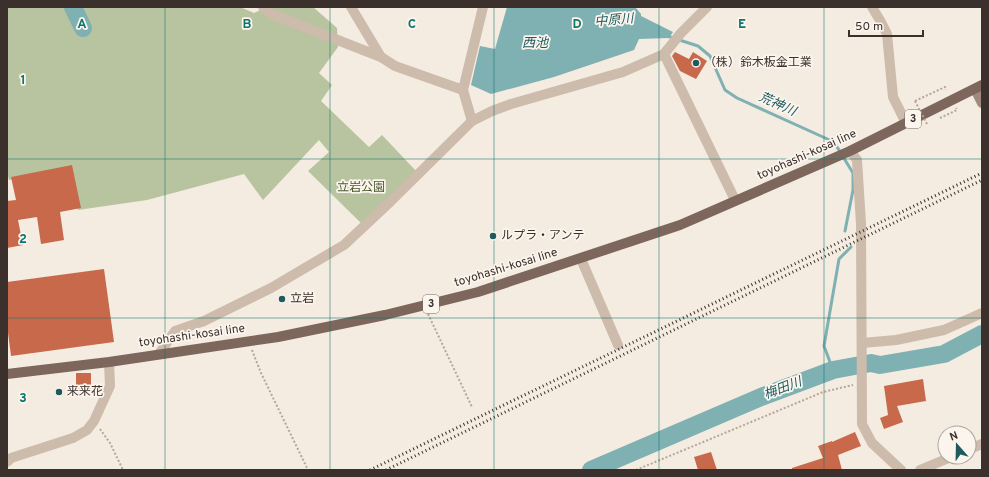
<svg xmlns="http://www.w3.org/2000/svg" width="989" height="477" viewBox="0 0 989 477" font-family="Overpass,'Noto Sans JP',sans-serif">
  <rect width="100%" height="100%" fill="#f4ebe1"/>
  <polygon fill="#b8c4a0" points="7,7 240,7 254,13 267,7 313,7 337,28 338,47 319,73 332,85 321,101 369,147 382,135 417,172 362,224 308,171 329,152 319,140 263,200 244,174 147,200 78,210 66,171 9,180 7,172"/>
  <polygon fill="#7fb0b2" points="507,7 635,7 641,14 641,16 673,32 669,38 639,39 634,50 554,77 491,94 471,85 480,46 495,49"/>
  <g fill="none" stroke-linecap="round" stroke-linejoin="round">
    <g stroke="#7fb0b2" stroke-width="3">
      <polyline points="667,36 698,46 710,56 725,90 737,98 834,142 853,173 853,190 845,231"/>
      <polyline points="833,370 824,346 839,259 851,247"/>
    </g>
    <g stroke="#7fb0b2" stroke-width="18">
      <polyline points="73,7 83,28"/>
      <polyline points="591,470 761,397 833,370 871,363 880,365 944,354 982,334"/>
    </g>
  </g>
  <g fill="#c8694b">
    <polygon points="675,52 689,59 693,52 707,61 696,79 680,71 672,56"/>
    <polygon points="72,165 81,208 60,212 64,240 41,244 37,217 18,220 23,245 7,248 7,201 16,200 11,177"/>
    <polygon points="104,269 114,342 11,356 7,325 7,282"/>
    <rect x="76" y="373" width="15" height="21"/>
    <polygon points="923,379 926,401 897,406 903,422 884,429 880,418 888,415 884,386"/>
    <polygon points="855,432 861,446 838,455 842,470 792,470 792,468 823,458 818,446 832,441 832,442"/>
    <polygon points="711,452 717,470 698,470 694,457"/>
  </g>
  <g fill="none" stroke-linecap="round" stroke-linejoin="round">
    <g stroke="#b9a596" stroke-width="2" stroke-dasharray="2 2" stroke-linecap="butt">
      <polyline points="915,101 945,87 946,90"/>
      <polyline points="940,118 957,110 956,108"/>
      <polyline points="428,314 472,407"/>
      <polyline points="252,350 261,373 308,470"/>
      <polyline points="100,429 110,443 123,470"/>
      <polyline points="636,470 823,392 853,385"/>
    </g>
    <g stroke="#cdbbac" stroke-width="10">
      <polyline points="263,7 271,14 381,57 395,66 463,90"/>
      <polyline points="351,7 381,57"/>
      <polyline points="872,7 881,22 887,34 893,97 906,123"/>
      <polyline points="664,54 735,200"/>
      <polyline points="472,121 463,90 483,7"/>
      <polyline points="850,151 857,160 861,224 862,424 872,443 901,470"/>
      <polyline points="581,259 618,345"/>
      <polyline points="862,343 896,340 944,330 982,313"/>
      <polyline points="159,354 175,331 204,321 271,288 344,245 391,201 472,121 492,111 511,104 623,72 664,54 681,33 707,7"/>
      <polyline points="969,449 982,444"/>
      <polyline points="7,462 11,458 73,438 87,430 94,421 110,386 109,362"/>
      <polyline points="920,470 951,457"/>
    </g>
    <polyline stroke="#a18a7d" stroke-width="10" points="975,89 982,103"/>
    <polyline stroke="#7d675c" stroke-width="10" points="7,374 109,362 278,337 385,315 478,292 680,225 850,151 982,85"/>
    <g stroke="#3b302b" stroke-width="3" stroke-dasharray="1 3" stroke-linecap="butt">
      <polyline points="370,470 982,173"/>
      <polyline points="386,470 982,180"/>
    </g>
    <polyline stroke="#b9a596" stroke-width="2" stroke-dasharray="2 2" stroke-linecap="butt" points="915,101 927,124"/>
  </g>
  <path fill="none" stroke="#0f766e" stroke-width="1" stroke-opacity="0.55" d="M 165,7 L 165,470M 330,7 L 330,470M 494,7 L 494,470M 659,7 L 659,470M 824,7 L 824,470M 7,159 L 982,159M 7,318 L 982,318"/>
  <g fill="#1f5a5e" stroke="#fbf5ee" stroke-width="1.5">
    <circle cx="696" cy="63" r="4"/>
    <circle cx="493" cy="236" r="4"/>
    <circle cx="282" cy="299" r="4"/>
    <circle cx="59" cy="392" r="4"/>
  </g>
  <g text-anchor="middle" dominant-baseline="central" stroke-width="3.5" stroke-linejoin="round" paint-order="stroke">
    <g fill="#fbf5ee" stroke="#756b66" stroke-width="1">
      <rect x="905" y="110" width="16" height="18" rx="3"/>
      <rect x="423" y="295" width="16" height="18" rx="3"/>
    </g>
    <g font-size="11" font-weight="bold" fill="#3b302b">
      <text x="913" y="119">3</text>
      <text x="431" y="304">3</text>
    </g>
    <g font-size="12" fill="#3b302b" stroke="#fbf5ee" text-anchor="start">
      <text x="704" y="63">（株）鈴木板金工業</text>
      <text x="501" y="236">ルプラ・アンテ</text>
      <text x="290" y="299">立岩</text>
      <text x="67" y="392">来来花</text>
    </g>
    <g font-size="12" fill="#3b302b" stroke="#fbf5ee">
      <text transform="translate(807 155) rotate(-24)">toyohashi-kosai line</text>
      <text transform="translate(506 268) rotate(-17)">toyohashi-kosai line</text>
      <text transform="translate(192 336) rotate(-8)">toyohashi-kosai line</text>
    </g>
    <g font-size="12" fill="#4a5a2e" stroke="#fbf5ee">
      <text x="361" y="188">立岩公園</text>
    </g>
    <g font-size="13" font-style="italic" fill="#1f5a5e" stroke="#fbf5ee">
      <text transform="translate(614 21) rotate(-5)">中原川</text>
      <text x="535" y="44">西池</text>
      <text transform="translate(777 105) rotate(24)">荒神川</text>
      <text transform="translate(783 389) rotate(-21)">梅田川</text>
    </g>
  </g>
  <g font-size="13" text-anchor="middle" font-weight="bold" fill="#0f766e" stroke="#fbf5ee" stroke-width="3.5" stroke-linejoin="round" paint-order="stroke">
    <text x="82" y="28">A</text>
    <text x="247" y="28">B</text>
    <text x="412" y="28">C</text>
    <text x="577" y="28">D</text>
    <text x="742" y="28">E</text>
    <text x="23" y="84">1</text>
    <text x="23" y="243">2</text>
    <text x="23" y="402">3</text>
  </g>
  <rect width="989" height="477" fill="none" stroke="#3b302b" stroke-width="16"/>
  <g transform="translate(957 445) rotate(340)"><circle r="19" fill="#fbf5ee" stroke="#aea6a0"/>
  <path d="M0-3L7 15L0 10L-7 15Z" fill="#1f5a5e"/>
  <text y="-6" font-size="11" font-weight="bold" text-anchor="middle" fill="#3b302b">N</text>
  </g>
  <path d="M849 30v6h74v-6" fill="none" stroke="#3b302b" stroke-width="2"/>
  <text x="855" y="30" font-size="12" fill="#3b302b" stroke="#fbf5ee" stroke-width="3" paint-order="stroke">50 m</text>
</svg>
